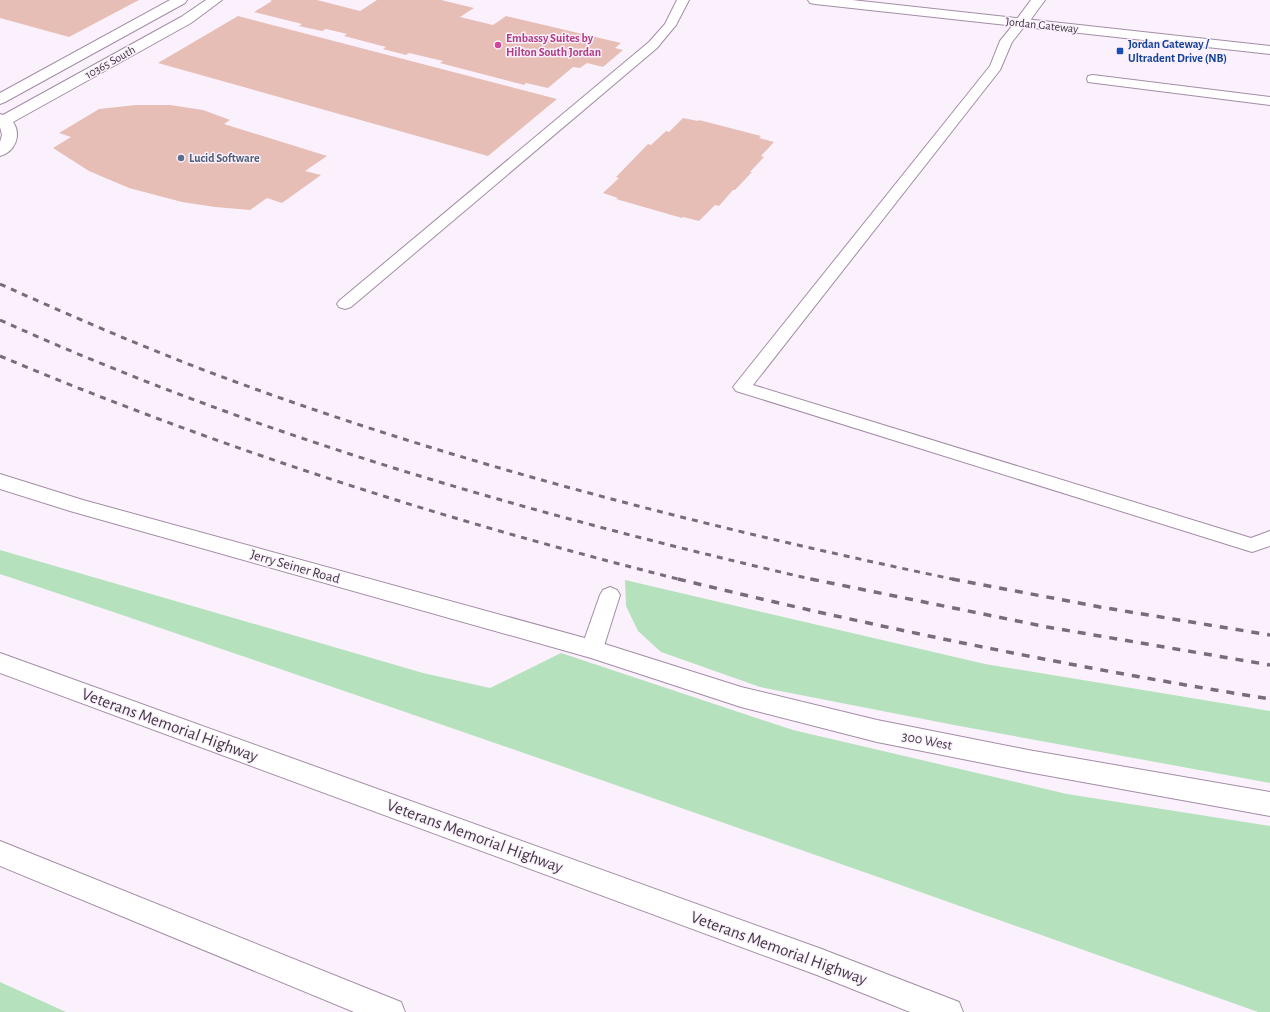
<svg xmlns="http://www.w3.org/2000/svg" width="1270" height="1012" viewBox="0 0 1270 1012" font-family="'Alegreya Sans',sans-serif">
  <rect width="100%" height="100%" fill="#fbf1fd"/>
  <g fill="#b5e1bd">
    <path d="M 0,550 L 423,673 L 490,688 L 561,653 L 793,730 L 1067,794 L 1270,826 L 1270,1012 L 1258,1012 C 840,863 421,715 0,574 Z"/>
    <polygon points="625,580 985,664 1270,711 1270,783 954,725 760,687 661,652 638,631 626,606"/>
    <polygon points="0,982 66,1012 0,1012"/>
  </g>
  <g fill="#e6beb6">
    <polygon points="0,0 139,0 69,37 0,18"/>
    <polygon points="270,0 317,0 360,11 377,0 441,0 474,8 460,17 493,25 506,16 621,43 615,48 623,50 603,67 587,63 580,68 573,67 548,88 526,83 524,85 440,63 443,61 409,53 406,55 383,49 386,47 344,36 347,34 326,29 322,31 299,26 302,24 254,12 272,1"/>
    <polygon points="238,16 557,99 488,156 158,63"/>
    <polygon points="136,105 170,105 203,110 230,120 224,124 327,156 305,171 321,175 282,203 267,198 250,210 215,207 182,202 129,188 89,171 53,148 71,137 59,133 99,109"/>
    <polygon points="683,118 698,121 699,120 761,136 759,138 774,142 761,156 764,157 750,172 752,172 735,190 733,190 719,206 715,205 699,221 683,217 682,218 616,199 618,198 603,193 619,178 616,177 648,144 651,145 666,131 669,132"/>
  </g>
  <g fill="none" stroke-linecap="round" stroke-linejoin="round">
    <defs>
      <g id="lane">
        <polygon points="677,0 689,0 676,25 657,48 351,307 345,309 339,307 337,304 339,301 649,42 665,24"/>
        <polygon points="1021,19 1025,20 1027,23 1012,42 1000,70 753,385 1251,538 1270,531 1270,546 1252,552 736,391 733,387 990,66 1000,41 1017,20"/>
        <polygon points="1093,75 1270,97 1270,105 1088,82 1087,79 1088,76"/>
        <polygon points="610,587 617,590 620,595 603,649 599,655 592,657 585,655 581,649 600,595 603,590"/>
      </g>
      <g id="street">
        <polygon points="170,0 187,0 185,3 5,102 0,104 0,93"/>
        <path d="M 206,0 L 222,0 L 191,23 L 13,122 C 22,135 15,152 0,156 L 0,142 L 2,135 L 0,127 L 0,114 L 3,115 L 181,17 Z"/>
        <polygon points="1031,0 1045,0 1026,26 1021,27 1016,26 1014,23"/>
        <polygon points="0,474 83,500 592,640 741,687 877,720 1028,750 1270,792 1270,816 1028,772 877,742 741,707 591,658 70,511 0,489"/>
      </g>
      <polygon id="secondary" points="808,0 852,0 1270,46 1270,54 815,4 810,3"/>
      <g id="highway">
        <polygon points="0,653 819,948 959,1002 963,1012 910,1012 817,975 0,673"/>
        <polygon points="0,841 401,1002 405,1012 354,1012 0,866"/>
      </g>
    </defs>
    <use href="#lane" stroke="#a38ca6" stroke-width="2"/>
    <use href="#street" stroke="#a38ca6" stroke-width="2"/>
    <use href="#secondary" stroke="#a38ca6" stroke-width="2"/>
    <use href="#highway" stroke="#a38ca6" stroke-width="2"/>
    <use href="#lane" fill="#fff" fill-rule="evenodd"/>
    <use href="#street" fill="#fff" fill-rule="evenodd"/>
    <use href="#secondary" fill="#fff" fill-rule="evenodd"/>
    <use href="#highway" fill="#fff" fill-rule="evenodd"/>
    <g stroke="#776d78" stroke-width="3" stroke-dasharray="6 6" stroke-linecap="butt">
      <path d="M 0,284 C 69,315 138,345 209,372 C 451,463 704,527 957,580"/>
      <path d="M 0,320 C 261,438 537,516 815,580"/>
      <path d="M 0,356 C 221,449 450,522 682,580"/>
    </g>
    <g stroke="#776d78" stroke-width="3.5" stroke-dasharray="8 8" stroke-linecap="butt">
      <path d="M 678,579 C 874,627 1071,667 1270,699"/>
      <polyline points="811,579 1047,627 1270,665"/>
      <polyline points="952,579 1100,607 1270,635"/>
    </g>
  </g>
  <circle fill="#d1479c" stroke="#fbf1fd" stroke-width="1.5" cx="498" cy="45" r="4"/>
  <rect fill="#1a4fb4" stroke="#fbf1fd" stroke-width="1.5" x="1116" y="47" width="8" height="8" rx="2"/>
  <circle fill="#5c6f8a" stroke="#fbf1fd" stroke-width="1.5" cx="181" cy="158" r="4"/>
  <g text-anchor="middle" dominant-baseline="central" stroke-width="3" stroke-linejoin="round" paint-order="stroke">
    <g font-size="12" fill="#423843" stroke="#fbf1fd">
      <text transform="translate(1042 25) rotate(6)">Jordan Gateway</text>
      <text transform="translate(110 62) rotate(-29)">10365 South</text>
    </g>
    <g font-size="12" font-weight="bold" fill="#b23c85" stroke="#fbf1fd" text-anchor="start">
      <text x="506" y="38">Embassy Suites by<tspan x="506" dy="14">Hilton South Jordan</tspan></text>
    </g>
    <g font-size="12" font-weight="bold" fill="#164399" stroke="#fbf1fd" text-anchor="start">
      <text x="1128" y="44">Jordan Gateway /<tspan x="1128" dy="14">Ultradent Drive (NB)</tspan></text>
    </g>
    <g font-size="12" font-weight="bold" fill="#4e5e75" stroke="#fbf1fd" text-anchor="start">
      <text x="189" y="158">Lucid Software</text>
    </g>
    <g font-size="14" fill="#423843" stroke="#fbf1fd">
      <text transform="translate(295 567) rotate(16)">Jerry Seiner Road</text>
      <text transform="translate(927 741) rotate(11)">300 West</text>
    </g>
    <g font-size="17" fill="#423843" stroke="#fbf1fd">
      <text transform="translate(170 725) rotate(20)">Veterans Memorial Highway</text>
      <text transform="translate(475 836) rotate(20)">Veterans Memorial Highway</text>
      <text transform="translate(779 948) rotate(20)">Veterans Memorial Highway</text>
    </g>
  </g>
</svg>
